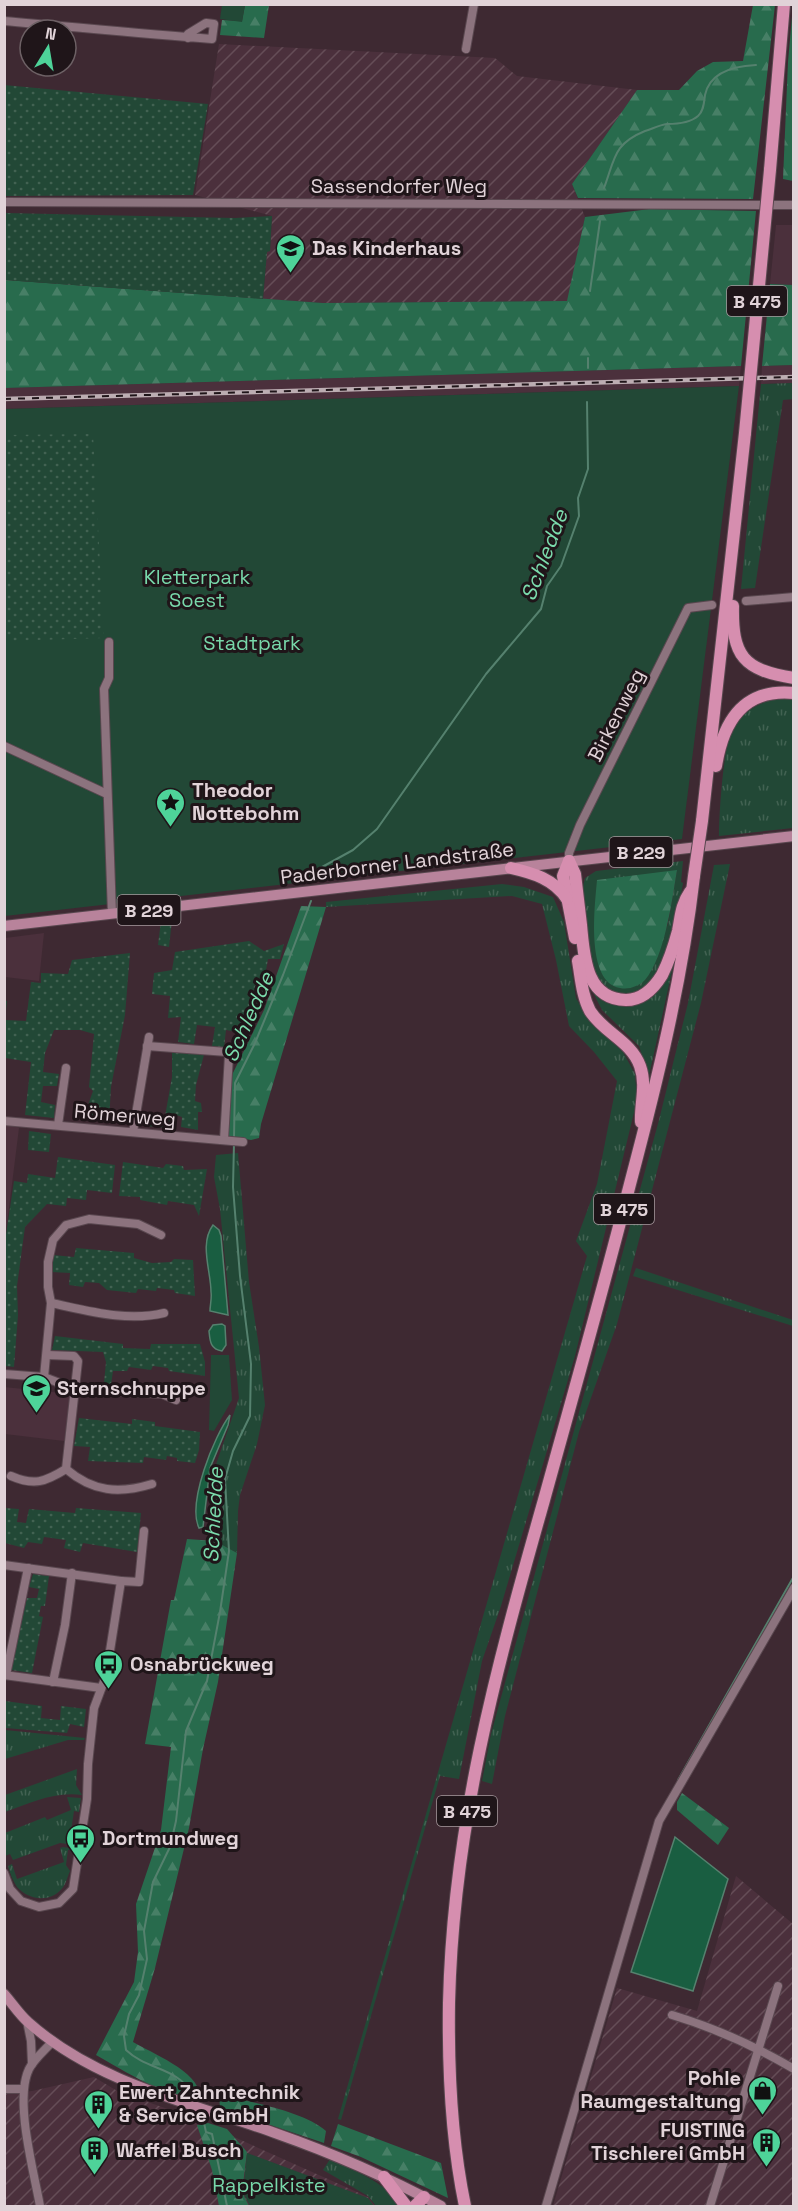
<svg xmlns="http://www.w3.org/2000/svg" width="798" height="2211" viewBox="0 0 798 2211" font-family="'Space Grotesk',sans-serif">
  <defs>
    <pattern id="industrial-furrows" width="10" height="10" patternUnits="userSpaceOnUse" patternTransform="scale(1.5)"><rect width="10" height="10" fill="#4b303c"/><path d="M-1 1l2-2M0 10L10 0M9 11l2-2" fill="none" stroke="#654d57"/></pattern>
    <pattern id="grass-tufts" width="24" height="20" patternUnits="userSpaceOnUse" patternTransform="scale(1.5)"><rect width="24" height="20" fill="#224836"/><path d="M3 7l-1-3M5 7V3M7 7l1-3M15 17l-1-3M17 17v-4M19 17l1-3" fill="none" stroke="#426252"/></pattern>
    <pattern id="forest-firs" width="22" height="20" patternUnits="userSpaceOnUse" patternTransform="scale(1.5)"><rect width="22" height="20" fill="#286b4d"/><path d="M5 1l3.5 6h-7zM16 11l3.5 6h-7z" fill="#477f66"/></pattern>
    <pattern id="garden-dots" width="8" height="8" patternUnits="userSpaceOnUse" patternTransform="scale(1.5)"><rect width="8" height="8" fill="#224836"/><path d="M2 2h.1M6 6h.1" fill="none" stroke="#426252" stroke-width="1.8" stroke-linecap="round"/></pattern>
  </defs>
  <rect width="100%" height="100%" fill="#3e2932"/>
  <g fill="#4b303c">
    <polygon points="776,225 793,225 793,285 770,284"/>
    <polygon points="793,365 793,383 761,384 762,366"/>
    <polygon points="741,366 739,386 5,409 4,388"/>
    <polygon points="44,933 39,981 5,977 5,938"/>
    <polygon points="5,1122 19,1128 5,1240"/>
    <polygon points="4,1387 71,1394 64,1441 5,1434"/>
  </g>
  <g fill="url(#industrial-furrows)">
    <polygon points="219,44 495,58 517,76 637,90 572,184 585,217 568,301 323,303 263,299 267,251 270,251 272,216 195,195"/>
    <polygon points="736,1876 793,1924 793,2206 553,2206 617,1988 697,2011"/>
    <polygon points="94,2077 119,2092 185,2115 368,2197 375,2206 5,2206 5,2094 32,2091"/>
  </g>
  <g fill="url(#grass-tufts)" fill-rule="evenodd">
    <polygon points="793,383 793,399 783,400 755,588 741,589 761,384"/>
    <path d="M 775,698 L 793,699 L 793,828 L 719,836 C 719,814 723,749 732,730 C 740,712 757,705 775,698 Z"/>
    <path d="M 683,861 L 681,882 L 683,883 C 678,912 673,945 658,972 C 641,1005 601,1001 590,965 C 587,954 588,940 586,928 C 585,912 580,894 585,878 L 596,871 ZM 677,870 L 668,924 L 645,980 L 630,988 Z"/>
    <polygon points="730,864 701,1003 617,1324 579,1432 505,1716 492,1784 482,1781 491,1734 659,1120 688,1003 714,865"/>
    <polygon points="502,884 524,887 553,897 564,922 576,998 589,1021 623,1052 635,1074 637,1100 575,1356 501,1606 482,1661 459,1779 440,1776 341,2120 338,2119 587,1256 576,1241 597,1184 617,1081 594,1052 569,1026 556,960 542,904 512,896 326,907 326,902"/>
    <path d="M 674,962 L 649,1076 L 639,1046 L 602,1010 L 590,987 C 610,1011 640,1012 661,988 C 667,981 670,970 674,962 Z"/>
    <polygon points="238,1153 249,1282 259,1347 265,1405 257,1444 240,1495 238,1511 237,1553 215,1541 209,1520 212,1476 239,1398 220,1209 214,1177 216,1155"/>
    <polygon points="636,1268 793,1320 793,1326 633,1276"/>
    <polygon points="5,1730 85,1738 84,1740 68,1740 5,1759"/>
    <path d="M 77,1769 L 76,1785 L 82,1795 C 55,1791 30,1803 5,1812 L 5,1795 Z"/>
    <polygon points="67,1797 81,1798 79,1812 74,1811 71,1831 76,1839 75,1845 60,1843 13,1860 10,1854 5,1856 5,1833 45,1817 47,1820 71,1810"/>
    <path d="M 63,1847 L 75,1849 L 74,1850 L 68,1850 L 66,1865 L 70,1871 C 68,1875 67,1880 65,1884 C 55,1903 30,1902 17,1887 C 13,1881 10,1873 8,1866 L 12,1864 L 17,1879 L 64,1862 L 60,1848 Z"/>
    <path d="M 330,2159 C 352,2170 388,2182 398,2206 L 376,2206 L 368,2196 L 323,2170 Z"/>
  </g>
  <g fill="url(#forest-firs)">
    <polygon points="245,5 269,5 264,38 220,35 222,20 242,21"/>
    <polygon points="753,5 775,5 753,199 578,198 572,184 637,90 679,90 697,71 713,62 743,61"/>
    <polygon points="793,5 793,181 783,179 788,62"/>
    <polygon points="650,209 756,211 741,366 5,388 5,280 323,303 567,301 585,217"/>
    <polygon points="770,284 793,285 793,365 762,366"/>
    <path d="M 677,870 C 672,900 665,956 645,980 C 639,986 629,990 620,988 C 585,982 595,905 597,880 Z"/>
    <polygon points="301,906 326,907 261,1124 259,1138 251,1140 228,1136 229,1081 264,1010"/>
    <path d="M 187,1539 L 215,1541 L 237,1553 L 218,1682 L 203,1749 L 189,1828 L 155,1968 L 133,2042 C 151,2053 206,2074 199,2100 C 168,2099 123,2070 96,2055 L 134,1982 L 138,1952 L 136,1904 L 161,1830 L 171,1747 L 145,1744 L 171,1600 L 174,1600 Z"/>
    <polygon points="682,1793 729,1828 718,1845 677,1810 677,1802"/>
    <path d="M 219,2094 C 249,2102 304,2111 326,2131 L 324,2143 L 220,2108 Z"/>
    <polygon points="208,2123 227,2129 247,2152 242,2192 249,2206 219,2206 212,2170 197,2125"/>
    <polygon points="338,2124 441,2163 448,2198 361,2157 331,2146"/>
  </g>
  <g fill="#224836">
    <polygon points="222,5 245,5 242,22 220,19"/>
    <polygon points="739,386 682,839 5,916 5,409"/>
    <polygon points="211,1355 229,1355 232,1400 214,1431 209,1430"/>
    <polygon points="247,2153 368,2198 374,2206 250,2206 243,2192"/>
  </g>
  <g fill="url(#garden-dots)">
    <polygon points="4,85 208,104 193,195 5,196"/>
    <polygon points="5,213 235,218 272,216 270,251 267,252 263,299 5,280"/>
    <polygon points="93,434 104,638 5,641 5,435"/>
    <polygon points="172,920 169,947 158,945 161,921"/>
    <polygon points="249,941 264,951 284,944 280,959 268,959 264,982 272,983 248,1034 226,1030 224,1048 212,1046 215,1027 197,1025 194,1044 178,1042 181,1017 168,1018 170,996 152,994 154,973 172,970 175,952"/>
    <polygon points="130,953 125,1015 111,1087 109,1121 83,1119 93,1091 89,1087 94,1034 80,1030 54,1030 45,1053 43,1072 59,1074 57,1086 43,1086 41,1102 55,1105 54,1118 25,1115 31,1062 5,1058 5,1001 7,1001 5,1020 26,1021 31,982 41,983 41,973 68,974 72,960"/>
    <polygon points="172,1049 205,1051 196,1085 195,1101 201,1103 202,1112 198,1112 198,1130 181,1127 182,1117 173,1114 171,1128 145,1126 145,1120 164,1122 172,1077"/>
    <polygon points="29,1131 51,1134 49,1152 28,1150"/>
    <polygon points="58,1157 115,1165 112,1193 87,1190 86,1200 67,1198 66,1206 47,1204 25,1227 17,1286 18,1315 14,1367 5,1366 4,1248 14,1181 27,1183 28,1174 55,1178"/>
    <polygon points="123,1162 163,1168 166,1164 183,1166 184,1170 207,1169 199,1216 194,1205 168,1201 167,1205 140,1200 140,1197 119,1196"/>
    <polygon points="76,1248 134,1253 134,1258 152,1263 171,1262 174,1259 193,1260 195,1296 175,1293 174,1290 157,1288 156,1291 138,1289 136,1293 107,1290 99,1283 85,1282 83,1287 69,1285 70,1273 51,1272 53,1255 74,1257"/>
    <polygon points="55,1336 123,1344 123,1348 150,1349 151,1344 200,1344 205,1362 205,1376 169,1371 168,1368 153,1366 151,1370 129,1367 127,1371 113,1371 111,1385 104,1383 106,1362 103,1352 52,1350"/>
    <polygon points="79,1418 132,1424 132,1419 155,1422 155,1426 200,1432 199,1450 195,1463 177,1461 177,1458 167,1456 166,1460 144,1457 143,1463 88,1461 90,1447 74,1446"/>
    <polygon points="5,1508 19,1509 17,1522 26,1523 29,1509 75,1513 76,1508 141,1513 137,1552 83,1543 80,1552 64,1548 66,1540 44,1537 42,1544 28,1542 24,1548 5,1543"/>
    <polygon points="33,1574 49,1576 45,1606 41,1606 39,1616 43,1617 32,1673 11,1670 27,1598 37,1598 39,1589 29,1587"/>
    <polygon points="5,1701 42,1706 41,1718 60,1720 61,1706 86,1709 84,1727 70,1724 67,1733 5,1728"/>
  </g>
  <g fill="#195e41" stroke="#55816e" stroke-width="1.5">
    <path d="M 213,1225 L 219,1230 L 221,1236 L 228,1315 L 210,1311 C 210,1305 212,1298 211,1292 C 211,1271 199,1244 213,1225 Z"/>
    <path d="M 222,1324 L 225,1326 L 226,1345 L 222,1351 C 210,1349 210,1341 209,1331 L 213,1325 Z"/>
    <path d="M 230,1415 L 228,1425 L 210,1468 L 203,1527 L 199,1528 C 187,1503 214,1436 230,1415 Z"/>
    <polygon points="675,1837 728,1879 693,1991 631,1972"/>
  </g>
  <g fill="none" stroke-linecap="round" stroke-linejoin="round">
    <g stroke="#55816e" stroke-width="2">
      <path d="M 604,188 C 615,159 613,144 645,131 C 652,129 659,125 667,124 C 677,124 690,123 698,116 C 704,111 704,102 705,95 C 710,71 735,66 756,65"/>
      <polyline points="590,291 600,221"/>
      <polyline points="588,368 588,358"/>
      <polyline points="309,883 313,872 353,850 377,829 486,674 541,609 547,586 561,566 579,516 578,498 588,469 587,402"/>
      <polyline points="234,1138 235,1083 255,1043 283,975 311,901"/>
      <polyline points="678,1780 794,1576"/>
      <path d="M 194,2096 C 177,2066 148,2071 126,2050 L 124,2036 L 129,2014 L 139,1995 L 147,1959 L 144,1931 L 153,1882 L 170,1847 L 176,1821 L 186,1731 L 207,1681 L 220,1612 L 229,1551 L 225,1479 L 233,1451 L 250,1416 L 251,1364 L 240,1276 L 233,1187 L 234,1143"/>
      <polyline points="204,2123 206,2132 212,2134 227,2206"/>
    </g>
    <defs>
      <g id="minor">
        <path d="M 4,21 C 74,27 143,34 212,39 L 214,24 L 206,23 L 188,34 L 188,38"/>
        <polyline points="466,49 474,4"/>
        <polyline points="4,202 794,205"/>
        <polyline points="746,601 794,597"/>
        <polyline points="109,642 109,678 104,689 112,914"/>
        <polyline points="4,746 107,794"/>
        <polyline points="569,861 569,853 580,825 688,608 712,605"/>
        <polyline points="147,1046 227,1052 229,1055 224,1140"/>
        <polyline points="4,1121 243,1142"/>
        <polyline points="58,1125 66,1068"/>
        <polyline points="133,1132 149,1037"/>
        <path d="M 51,1303 C 89,1311 127,1322 164,1313"/>
        <polyline points="4,1374 44,1377 67,1386 89,1390 162,1394 176,1400"/>
        <polyline points="44,1377 51,1303 48,1287 48,1262 53,1240 66,1225 89,1219 138,1224 161,1235"/>
        <path d="M 66,1469 C 93,1492 119,1494 152,1484"/>
        <path d="M 11,1476 C 34,1486 45,1482 66,1469 L 78,1361 L 74,1356 L 47,1355"/>
        <polyline points="4,1565 121,1581"/>
        <polyline points="4,1675 101,1688"/>
        <polyline points="6,1675 28,1568"/>
        <polyline points="53,1682 65,1625 72,1573"/>
        <polyline points="4,1873 10,1889 21,1901 39,1907 59,1903 73,1889 87,1799 88,1764 94,1708 106,1676 121,1581 139,1582 144,1531"/>
        <path d="M 672,2015 C 715,2028 755,2046 794,2069"/>
        <polyline points="27,2021 31,2041 32,2064"/>
        <polyline points="4,2089 23,2089"/>
        <path d="M 40,2206 C 34,2172 14,2100 29,2069 C 34,2059 45,2050 53,2041"/>
        <polyline points="546,2206 659,1821 794,1588"/>
        <polyline points="710,2206 778,1986"/>
      </g>
      <g id="major">
        <polyline points="4,926 794,836"/>
        <path d="M 4,1994 C 12,2003 19,2014 28,2022 C 96,2083 191,2103 275,2133 C 332,2153 387,2177 441,2206"/>
      </g>
      <g id="highway">
        <polyline points="770,170 784,4"/>
        <path d="M 733,606 C 732,656 743,670 794,678"/>
        <path d="M 716,766 C 723,722 743,688 794,693"/>
        <polyline points="702,821 745,433"/>
        <path d="M 569,861 L 575,874 C 577,891 579,908 581,925 C 584,955 585,999 626,1000 C 642,1000 654,988 662,975 C 669,961 674,946 678,931 C 681,916 681,905 690,892"/>
        <polyline points="569,861 563,876 575,938"/>
        <path d="M 511,868 C 533,873 554,879 567,899"/>
        <path d="M 578,961 C 581,978 582,996 590,1011 C 604,1033 631,1041 640,1066 C 647,1086 640,1103 641,1122"/>
        <polyline points="384,2177 406,2206"/>
        <polyline points="415,2206 424,2197"/>
        <path d="M 465,2206 C 451,2139 448,2071 449,2003 C 453,1826 496,1669 544,1500 C 573,1395 603,1290 630,1184 C 657,1082 682,981 694,876"/>
      </g>
    </defs>
    <use href="#minor" stroke="#59474f" stroke-width="10"/>
    <use href="#major" stroke="#59474f" stroke-width="12"/>
    <use href="#highway" stroke="#59474f" stroke-width="14"/>
    <use href="#minor" stroke="#8c737e" stroke-width="8"/>
    <use href="#major" stroke="#b8839b" stroke-width="10"/>
    <use href="#highway" stroke="#d68eaf" stroke-width="12"/>
    <defs>
      <polyline id="rail" points="4,399 794,377"/>
    </defs>
    <use href="#rail" stroke="#bcadb2" stroke-width="4.5"/>
    <use href="#rail" stroke="#1f1519" stroke-width="2" stroke-dasharray="7" stroke-linecap="butt"/>
    <defs>
      <g id="highway-bridge">
        <polyline points="745,433 770,170"/>
        <polyline points="694,876 702,821"/>
      </g>
    </defs>
    <use href="#highway-bridge" stroke="#59474f" stroke-width="14" stroke-linecap="butt"/>
    <use href="#highway-bridge" stroke="#d68eaf" stroke-width="12"/>
  </g>
  <defs>
    <symbol id="school-pin" viewBox="-11 -11 22 30"><path d="M0 17L-7.5 6A9.5 9.5 0 1 1 7.5 6Z" fill="#4ed399" stroke="#1f1519"/><path d="M0-5L7-2L0 1L-7-2ZM-4 1L0 2.5L4 1V4Q0 6-4 4Z" fill="#111"/></symbol>
    <symbol id="sight-pin" viewBox="-11 -11 22 30"><path d="M0 17L-7.5 6A9.5 9.5 0 1 1 7.5 6Z" fill="#4ed399" stroke="#1f1519"/><path d="M0-6L1.8-2.2L6-1.7L2.9 1.2L3.7 5.4L0 3.3L-3.7 5.4L-2.9 1.2L-6-1.7L-1.8-2.2Z" fill="#111"/></symbol>
    <symbol id="bus-pin" viewBox="-11 -11 22 30"><path d="M0 17L-7.5 6A9.5 9.5 0 1 1 7.5 6Z" fill="#4ed399" stroke="#1f1519"/><path d="M-5-6H5V4H4V6H2V4H-2V6H-4V4H-5ZM-3.5-4V0h7V-4ZM-3.5 1.2v1.5H-2V1.2ZM2 1.2v1.5H3.5V1.2Z" fill="#111"/></symbol>
    <symbol id="shop-pin" viewBox="-11 -11 22 30"><path d="M0 17L-7.5 6A9.5 9.5 0 1 1 7.5 6Z" fill="#4ed399" stroke="#1f1519"/><path d="M-5-2.5h2.3a2.7 3.5 0 0 1 5.4 0H5L5.5 6h-11ZM-1.5-2.5h3a1.5 2.3 0 0 0-3 0Z" fill="#111"/></symbol>
    <symbol id="building-pin" viewBox="-11 -11 22 30"><path d="M0 17L-7.5 6A9.5 9.5 0 1 1 7.5 6Z" fill="#4ed399" stroke="#1f1519"/><path d="M-4-6H4V6H1V3H-1V6H-4ZM-2.5-4.3h1.7v1.8h-1.7ZM.8-4.3h1.7v1.8H.8ZM-2.5-1h1.7V.8h-1.7ZM.8-1h1.7V.8H.8Z" fill="#111"/></symbol>
  </defs>
  <g fill-rule="evenodd">
    <use href="#school-pin" x="274" y="232" width="33" height="45"/>
    <use href="#sight-pin" x="154" y="786" width="33" height="45"/>
    <use href="#school-pin" x="20" y="1372" width="33" height="45"/>
    <use href="#bus-pin" x="92" y="1648" width="33" height="45"/>
    <use href="#bus-pin" x="64" y="1822" width="33" height="45"/>
    <use href="#shop-pin" x="746" y="2074" width="33" height="45"/>
    <use href="#building-pin" x="82" y="2088" width="33" height="45"/>
    <use href="#building-pin" x="750" y="2126" width="33" height="45"/>
    <use href="#building-pin" x="78" y="2134" width="33" height="45"/>
  </g>
  <g text-anchor="middle" dominant-baseline="central" stroke-width="6" stroke-linejoin="round" paint-order="stroke">
    <g fill="#1f1519" stroke="#a79a9f" stroke-width="1.5">
      <rect x="727" y="286" width="60" height="30" rx="4.5"/>
      <rect x="609.5" y="837" width="63" height="30" rx="4.5"/>
      <rect x="117.5" y="895" width="63" height="30" rx="4.5"/>
      <rect x="594" y="1194" width="60" height="30" rx="4.5"/>
      <rect x="437" y="1796" width="60" height="30" rx="4.5"/>
    </g>
    <g font-size="18" font-weight="bold" fill="#e1d3d8">
      <text x="757" y="301">B 475</text>
      <text x="641" y="852">B 229</text>
      <text x="149" y="910">B 229</text>
      <text x="624" y="1209">B 475</text>
      <text x="467" y="1811">B 475</text>
    </g>
    <g font-size="20" fill="#e1d3d8" stroke="#1f1519">
      <text x="399" y="186">Sassendorfer Weg</text>
      <text transform="translate(616 715) rotate(-63)">Birkenweg</text>
      <text transform="translate(397 863) rotate(-7)">Paderborner Landstraße</text>
      <text transform="translate(125 1115) rotate(5)">Römerweg</text>
    </g>
    <g font-size="20" font-weight="bold" fill="#e1d3d8" stroke="#1f1519" text-anchor="start">
      <text x="312" y="248">Das Kinderhaus</text>
      <text x="192" y="790">Theodor<tspan x="192" dy="23">Nottebohm</tspan></text>
      <text x="57" y="1388">Sternschnuppe</text>
      <text x="130" y="1664">Osnabrückweg</text>
      <text x="102" y="1838">Dortmundweg</text>
      <text x="741" y="2078" text-anchor="end">Pohle<tspan x="741" dy="23">Raumgestaltung</tspan></text>
      <text x="119" y="2092">Ewert Zahntechnik<tspan x="119" dy="23">&amp; Service GmbH</tspan></text>
      <text x="745" y="2130" text-anchor="end">FUISTING<tspan x="745" dy="23">Tischlerei GmbH</tspan></text>
      <text x="116" y="2150">Waffel Busch</text>
    </g>
    <g font-size="20" fill="#78d8aa" stroke="#1f1519">
      <text x="197" y="577">Kletterpark<tspan x="197" dy="23">Soest</tspan></text>
      <text x="252" y="643">Stadtpark</text>
      <text x="269" y="2185">Rappelkiste</text>
    </g>
    <g font-size="21" font-style="italic" fill="#7bdbac" stroke="#1f1519">
      <text transform="translate(544 555) rotate(-69)">Schledde</text>
      <text transform="translate(248 1017) rotate(-66)">Schledde</text>
      <text transform="translate(213 1515) rotate(-87)">Schledde</text>
    </g>
  </g>
  <rect width="798" height="2211" fill="none" stroke="#e1d3d8" stroke-width="12"/>
  <g transform="translate(48 48) rotate(11)"><circle r="28" fill="#1f1519" stroke="#6d6165" stroke-width="1.5"/>
  <path d="M0-4.5L10 22L0 15L-10 22Z" fill="#4ed399"/>
  <text y="-9" font-size="16" font-weight="bold" text-anchor="middle" fill="#e1d3d8">N</text>
  </g>
</svg>
